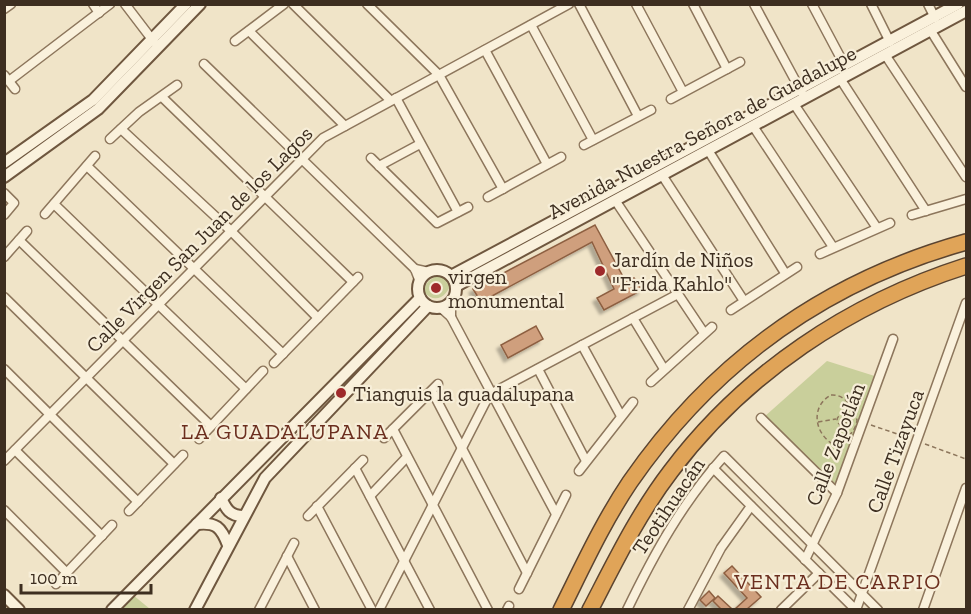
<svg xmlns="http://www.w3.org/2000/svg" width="971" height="614" viewBox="0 0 971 614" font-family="'Zilla Slab',serif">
  <defs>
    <filter id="shadow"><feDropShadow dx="-4" dy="4" stdDeviation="1.5" flood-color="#0004"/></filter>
  </defs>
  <rect width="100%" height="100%" fill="#f0e4c8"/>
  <g fill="#c9cf9b">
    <path d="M 439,275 L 446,276 L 451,281 C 449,296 435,305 424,292 C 425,282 430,279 439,275 Z"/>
    <polygon points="827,361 881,378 840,488 764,417"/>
    <polygon points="133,595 150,609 118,610"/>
  </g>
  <g fill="#cf9f7d" stroke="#8d5f41" stroke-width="1.5" filter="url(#shadow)">
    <polygon points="595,225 626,282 634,278 642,290 604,310 597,298 614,289 592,242 481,302 473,289"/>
    <polygon points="536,326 543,339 508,358 501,345"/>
    <polygon points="732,566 761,597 747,609 735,609 747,598 724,573"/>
    <polygon points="709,591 715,598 706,606 700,600"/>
    <polygon points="718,596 732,609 721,609 713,601"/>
  </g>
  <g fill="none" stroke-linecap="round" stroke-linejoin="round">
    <defs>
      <g id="street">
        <polyline points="93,4 99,13"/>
        <polyline points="125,4 154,42"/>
        <polyline points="293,4 390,100"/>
        <polyline points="367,4 439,75 503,189"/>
        <polyline points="579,4 638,116"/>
        <polyline points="636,4 683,92"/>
        <polyline points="693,4 727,69"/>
        <polyline points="754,4 802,93"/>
        <polyline points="812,4 845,66"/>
        <polyline points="871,4 890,42"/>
        <polyline points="928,4 935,18"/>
        <polyline points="4,9 11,4"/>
        <polyline points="531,25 593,140"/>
        <polyline points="249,31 345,126"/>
        <polyline points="931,31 966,87"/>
        <polyline points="235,41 284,4"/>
        <polyline points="485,50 547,164"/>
        <polyline points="886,56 966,177"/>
        <polyline points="204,64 415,269 420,282"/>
        <polyline points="4,75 15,89"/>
        <polyline points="841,80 926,211"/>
        <polyline points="9,81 110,4"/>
        <polyline points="162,97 353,282"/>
        <polyline points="396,98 458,212"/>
        <polyline points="671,99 740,62"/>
        <polyline points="794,104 877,228"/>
        <polyline points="753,126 833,247"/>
        <polyline points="121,129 230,230 318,318"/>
        <polyline points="110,139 139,112 177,85"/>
        <polyline points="584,145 651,110"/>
        <polyline points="708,150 785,273"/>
        <polyline points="371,158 437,223 468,207"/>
        <polyline points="87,166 283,354"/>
        <polyline points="379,166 420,144"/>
        <polyline points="662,175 744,301"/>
        <polyline points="4,193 14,203 4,215"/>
        <polyline points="488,197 561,157"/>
        <polyline points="615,200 704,333"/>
        <polyline points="54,204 246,389"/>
        <polyline points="45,214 95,156"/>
        <polyline points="912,215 966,199"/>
        <polyline points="19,240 211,426"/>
        <polyline points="820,254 890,223"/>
        <polyline points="4,257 27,231"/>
        <polyline points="415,269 429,272"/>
        <polyline points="4,297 174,464"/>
        <polyline points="451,302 451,317"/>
        <polyline points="441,308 451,317 556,514"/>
        <polyline points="731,310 797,267"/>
        <polyline points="633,318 664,369"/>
        <polyline points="582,345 621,416"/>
        <polyline points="274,363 358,277"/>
        <polyline points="4,369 138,502"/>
        <polyline points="538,369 586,461"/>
        <polyline points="651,382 712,327"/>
        <polyline points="432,391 527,573"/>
        <polyline points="761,418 837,493"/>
        <polyline points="393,429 488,610"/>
        <polyline points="384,438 438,384"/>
        <polyline points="199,439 263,371"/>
        <polyline points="15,450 102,536"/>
        <polyline points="4,461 323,138 569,4"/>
        <polyline points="355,468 430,610"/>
        <polyline points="713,468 856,610 966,303"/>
        <polyline points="579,471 633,402"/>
        <polyline points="370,496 407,457"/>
        <polyline points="317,506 372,610"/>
        <polyline points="4,510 67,573"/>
        <polyline points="129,511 183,455"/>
        <polyline points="308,516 363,460"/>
        <polyline points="287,556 315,610"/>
        <polyline points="805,560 837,493 893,339"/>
        <polyline points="56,584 112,525"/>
        <polyline points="519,589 566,495"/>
        <polyline points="259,610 294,543"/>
        <polyline points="379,610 486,401 492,393 678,294"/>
        <polyline points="507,610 509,606"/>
        <path d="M 627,610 C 654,554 682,503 724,456 L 878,610"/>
        <polyline points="688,610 721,548 751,506"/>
        <polyline points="781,610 819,573"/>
        <polyline points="923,610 966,488"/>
      </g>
      <g id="secondary">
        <polyline points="4,163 93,100 186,4"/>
        <polyline points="4,177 98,109 200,4"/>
        <circle cx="437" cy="289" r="19"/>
        <polyline points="451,276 958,4"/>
        <polyline points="456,286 966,11"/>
        <path d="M 221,498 C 226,509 230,516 243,516"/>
        <path d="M 197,524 C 216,522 221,527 228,545"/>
        <polyline points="4,595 19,610"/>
        <polyline points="112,610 420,298"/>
        <polyline points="195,610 265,478 428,306"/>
      </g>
      <g id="highway">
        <path d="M 561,610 C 583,566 603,522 630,482 C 713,362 826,281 966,242"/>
        <path d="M 590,610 C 615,562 638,514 671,471 C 745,373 850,303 966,266"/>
      </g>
    </defs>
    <use href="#street" stroke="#8d765c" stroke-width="11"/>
    <use href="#secondary" stroke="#6f573f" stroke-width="14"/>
    <use href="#highway" stroke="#5b4430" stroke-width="18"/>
    <g stroke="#8d765c" stroke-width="1.5" stroke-dasharray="4.5 3" stroke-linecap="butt">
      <path d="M 831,395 C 845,394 853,407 857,420 C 856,432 844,443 831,443 C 814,431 811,406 831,395 Z"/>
      <polyline points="843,414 847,404"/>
      <circle cx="842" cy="420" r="5"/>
      <polyline points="818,422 836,419"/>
      <polyline points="871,425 909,438"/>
      <polyline points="833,443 840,426"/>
      <polyline points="925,444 966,459"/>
    </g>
    <use href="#street" stroke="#faf1dc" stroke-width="8"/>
    <use href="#secondary" stroke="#faf1dc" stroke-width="10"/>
    <use href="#highway" stroke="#e0a458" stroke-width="15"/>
  </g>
  <g fill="#9e2a2b" stroke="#f7eed8" stroke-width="2">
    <circle cx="600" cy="271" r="6"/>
    <circle cx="436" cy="288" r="6"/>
    <circle cx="341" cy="393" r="6"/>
  </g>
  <g text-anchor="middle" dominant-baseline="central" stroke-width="4.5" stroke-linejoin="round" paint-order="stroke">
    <g font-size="21" fill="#3d2e20" stroke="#f7eed8">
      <text transform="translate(702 132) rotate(-28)">Avenida Nuestra Señora de Guadalupe</text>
      <text transform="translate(199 239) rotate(-45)">Calle Virgen San Juan de los Lagos</text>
      <text transform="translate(835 444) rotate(-69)">Calle Zapotlán</text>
      <text transform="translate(895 451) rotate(-70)">Calle Tizayuca</text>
      <text transform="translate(668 506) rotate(-56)">Teotihuacán</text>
    </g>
    <g font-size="21" fill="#3d2e20" stroke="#f7eed8" text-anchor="start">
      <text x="612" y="259">Jardín de Niños<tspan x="612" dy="24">"Frida Kahlo"</tspan></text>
      <text x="448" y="276">virgen<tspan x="448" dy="24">monumental</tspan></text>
      <text x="353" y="393">Tianguis la guadalupana</text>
    </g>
    <g font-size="22" letter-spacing="1.5" fill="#6b2e1e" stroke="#f7eed8">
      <text x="285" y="431">LA GUADALUPANA</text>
      <text x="838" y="581">VENTA DE CARPIO</text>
    </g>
  </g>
  <rect width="971" height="614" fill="none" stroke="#3d2e20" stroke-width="12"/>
  <path d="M21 584v9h130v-9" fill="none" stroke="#3d2e20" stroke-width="3"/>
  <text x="30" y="584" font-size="18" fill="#3d2e20" stroke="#f7eed8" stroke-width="4.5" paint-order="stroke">100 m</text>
</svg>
